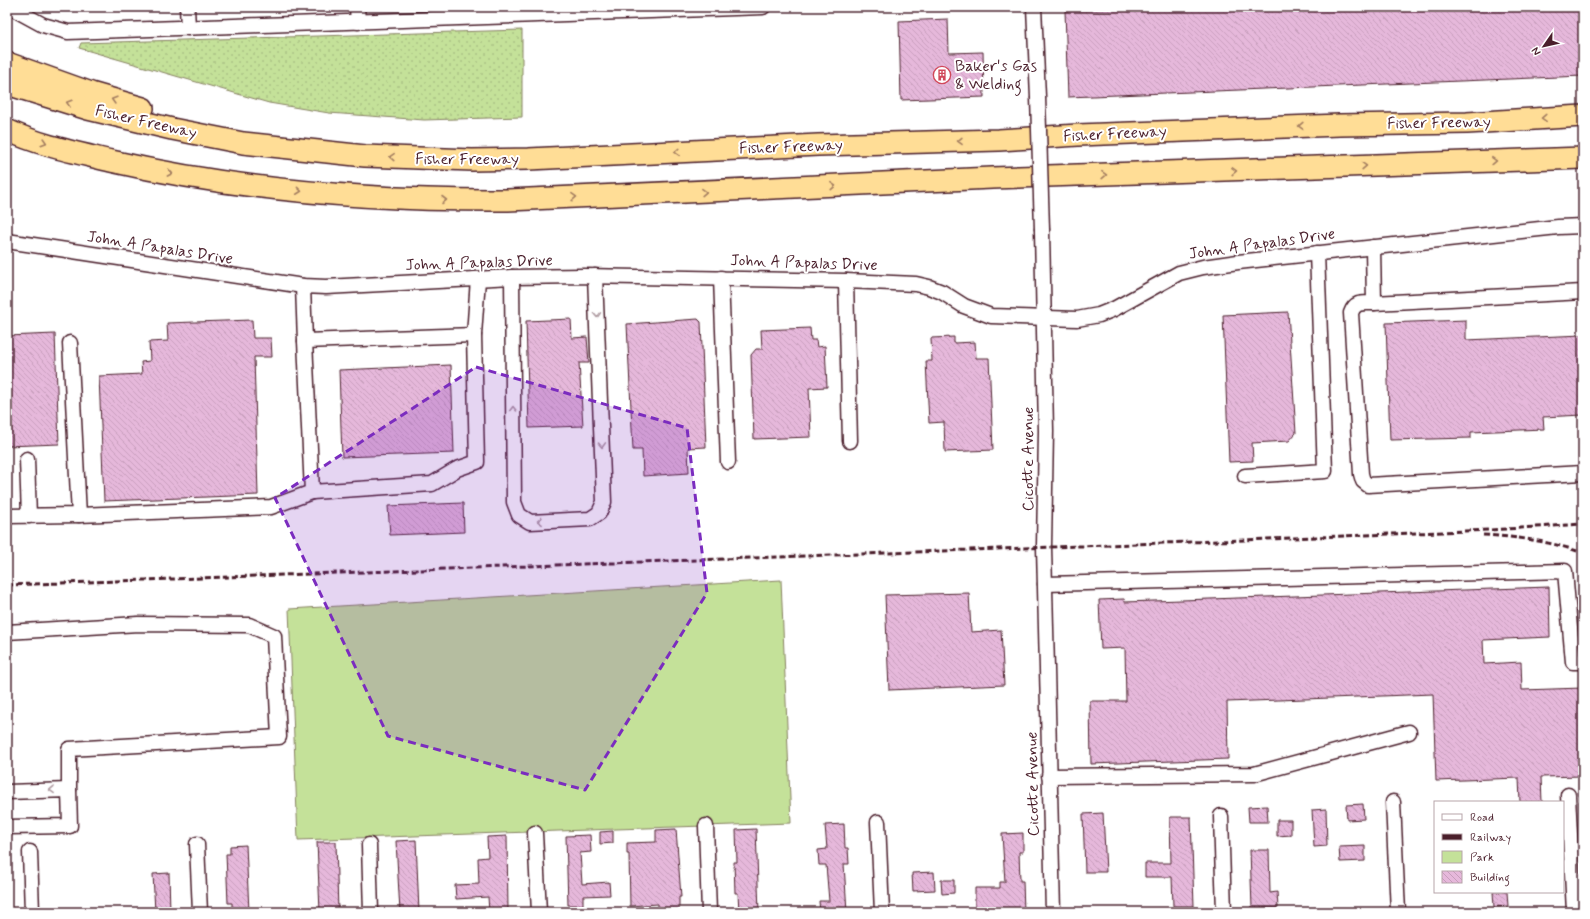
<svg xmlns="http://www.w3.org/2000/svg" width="1590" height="919" viewBox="0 0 1590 919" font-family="Mynerve,sans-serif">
  <defs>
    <pattern id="grass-dots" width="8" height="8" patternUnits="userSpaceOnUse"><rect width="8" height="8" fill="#c4e199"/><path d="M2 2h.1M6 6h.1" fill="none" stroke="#aac184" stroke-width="1.8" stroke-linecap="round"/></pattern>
    <pattern id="building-back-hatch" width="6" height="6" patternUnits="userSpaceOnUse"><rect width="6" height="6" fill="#e6b8db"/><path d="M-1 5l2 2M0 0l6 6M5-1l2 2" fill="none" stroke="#c79ebc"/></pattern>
  </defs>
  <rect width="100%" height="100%" fill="#fff"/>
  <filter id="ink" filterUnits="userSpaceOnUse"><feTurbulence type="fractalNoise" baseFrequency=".025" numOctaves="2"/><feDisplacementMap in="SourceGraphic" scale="8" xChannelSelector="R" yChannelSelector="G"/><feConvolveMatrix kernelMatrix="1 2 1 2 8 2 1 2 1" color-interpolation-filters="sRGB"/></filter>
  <g filter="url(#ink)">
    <polygon fill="url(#grass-dots)" stroke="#878062" points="522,30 522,117 424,120 329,113 269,103 79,48 81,43"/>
    <polygon fill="#c4e199" stroke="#878062" points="781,580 791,823 298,840 289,609"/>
    <g fill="url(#building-back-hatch)" stroke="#4a1f2b">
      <polygon points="1173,7 1583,7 1583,76 1068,97 1065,11"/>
      <polygon points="948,19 949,53 983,52 984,97 901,100 899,21"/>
      <polygon points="1288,312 1296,433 1289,441 1252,443 1253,461 1229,462 1223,315"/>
      <polygon points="571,319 572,338 587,337 589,363 579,363 583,426 529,428 526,321"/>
      <polygon points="698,319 701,322 706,447 688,448 689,473 643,476 642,450 633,450 627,324"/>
      <polygon points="252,320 253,338 271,338 272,357 254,357 258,495 104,501 99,376 142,374 141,362 150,361 149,342 168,341 167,323"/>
      <polygon points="1466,320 1466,340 1583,335 1583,415 1543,417 1544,429 1471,432 1471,438 1390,440 1386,323"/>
      <polygon points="810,328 811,340 816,340 817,347 825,346 827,387 809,388 811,437 754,439 751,355 756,349 762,349 761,330"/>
      <polygon points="55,334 59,444 7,446 7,336"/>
      <polygon points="954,337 954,343 975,342 976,358 989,358 993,450 945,452 944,422 929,423 926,361 932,361 931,338"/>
      <polygon points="451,365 454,453 342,457 339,370"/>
      <polygon points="463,503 464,532 390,535 388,506"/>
      <polygon points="1549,587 1550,637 1483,640 1484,664 1521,662 1522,690 1583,688 1583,776 1541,777 1542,802 1520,802 1519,778 1436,781 1433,694 1227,702 1228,759 1091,764 1090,701 1126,701 1125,648 1101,649 1099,600 1124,599 1125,602"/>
      <polygon points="969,593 971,632 1001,630 1004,685 889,690 885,595"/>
      <polygon points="1363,804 1364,819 1347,820 1346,805"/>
      <polygon points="1267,806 1268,822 1249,822 1248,807"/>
      <polygon points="1326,809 1327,846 1314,847 1312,810"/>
      <polygon points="1103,813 1106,872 1085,872 1083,814"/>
      <polygon points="1170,817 1191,817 1194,906 1173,906 1172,877 1145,877 1145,863 1171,863"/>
      <polygon points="1277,820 1291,820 1291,835 1277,836"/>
      <polygon points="844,824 845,848 848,848 849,864 844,864 847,912 820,912 819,901 829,901 826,865 819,865 818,850 827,849 825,825"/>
      <polygon points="676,829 681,897 679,897 679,912 658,912 658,904 630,906 629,854 627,854 627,843 656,842 656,830"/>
      <polygon points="756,829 759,912 739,912 738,893 735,893 734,862 737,862 736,830"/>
      <polygon points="613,831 613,843 600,844 600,832"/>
      <polygon points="1023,833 1023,852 1019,852 1020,881 1023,881 1024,912 975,912 975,888 1000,888 1000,882 1005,882 1002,834"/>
      <polygon points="590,835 591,852 580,853 582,884 609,882 610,895 583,896 583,905 568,905 566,836"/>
      <polygon points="507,836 508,912 489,912 488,897 456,899 455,885 479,884 478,858 488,857 487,837"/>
      <polygon points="416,840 419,912 400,912 396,841"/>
      <polygon points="317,842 336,842 338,912 320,912"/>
      <polygon points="246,845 249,912 232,912 232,903 228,903 226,854 230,854 230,846"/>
      <polygon points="1365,846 1365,861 1340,862 1339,847"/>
      <polygon points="1250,850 1269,850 1270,893 1277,892 1278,908 1252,908"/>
      <polygon points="934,872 935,890 913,891 912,873"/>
      <polygon points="169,873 170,912 155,912 153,874"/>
      <polygon points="941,880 954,880 954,893 942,894"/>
      <polygon points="1493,892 1507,892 1508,906 1494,907"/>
    </g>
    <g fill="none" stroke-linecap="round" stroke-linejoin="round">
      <defs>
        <g id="minor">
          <polyline points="10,7 43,25 68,32 763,7"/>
          <polyline points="187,7 188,28"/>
          <polyline points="357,7 358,22"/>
          <polyline points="1034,7 1038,97"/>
          <polyline points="1042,230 1046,431 1044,547 1053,912"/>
          <polyline points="7,241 303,286 326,287 512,277 584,276 846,281 916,284 929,287 942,292 964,306 991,316 1077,319 1099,315 1114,309 1179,273 1203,267 1238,262 1558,227 1583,226"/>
          <path d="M 1373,247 L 1374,303 C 1363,303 1355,301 1351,313 L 1361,474 L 1363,481 L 1368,485 L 1583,473"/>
          <polyline points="512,277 514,502 519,515 530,522 590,519 599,513 604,502 595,276"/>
          <polyline points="721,278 728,462"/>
          <polyline points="846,281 850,441"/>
          <polyline points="303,286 305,341 474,335"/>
          <polyline points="1374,303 1583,292"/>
          <polyline points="305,341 312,492 432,484 457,469 477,462 474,335 478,279"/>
          <polyline points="27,459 29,516"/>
          <polyline points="1245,476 1325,471 1317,253"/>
          <polyline points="79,515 271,507 312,492"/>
          <polyline points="7,516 79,515 70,343"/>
          <polyline points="1045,584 1565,571 1573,662 1583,662"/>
          <polyline points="7,632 138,624 249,625 274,636 279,737 69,749 69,790"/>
          <polyline points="1049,776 1254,774 1409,732"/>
          <polyline points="7,792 69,790 70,826 7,827"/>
          <polyline points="1568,795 1574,912"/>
          <polyline points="1393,802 1398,912"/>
          <polyline points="1221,816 1224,912"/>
          <polyline points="878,822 882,912"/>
          <polyline points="706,826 709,912"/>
          <polyline points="535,833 539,912"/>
          <polyline points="197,844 200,912"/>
          <polyline points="369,845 371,912"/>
          <polyline points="30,852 32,912"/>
        </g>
        <g id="highway">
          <polyline points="7,63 91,93 143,108"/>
          <polyline points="7,84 88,109 172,129 243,143 365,156 472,160 529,159 818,145 999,140 1078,135 1340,125 1467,123 1583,116"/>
          <path d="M 7,130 C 38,145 78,153 111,161 C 242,191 374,201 508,200 L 992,178 L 1583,158"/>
        </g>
      </defs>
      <use href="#minor" stroke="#4a1f2b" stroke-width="17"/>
      <use href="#highway" stroke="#4a1f2b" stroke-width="24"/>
      <use href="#minor" stroke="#fff" stroke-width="14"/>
      <use href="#highway" stroke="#ffdd96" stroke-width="21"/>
      <g stroke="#4a1f2b" stroke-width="3" stroke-dasharray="6 3" stroke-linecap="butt">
        <path d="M 1483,535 C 1518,537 1550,541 1583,553"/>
        <polyline points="7,585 1218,541 1490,530 1583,524"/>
      </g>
      <defs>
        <polyline id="minor-bridge" points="1038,97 1042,230"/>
      </defs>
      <use href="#minor-bridge" stroke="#4a1f2b" stroke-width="17" stroke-linecap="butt"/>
      <use href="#minor-bridge" stroke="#fff" stroke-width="14"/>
    </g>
    <defs><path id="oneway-chevron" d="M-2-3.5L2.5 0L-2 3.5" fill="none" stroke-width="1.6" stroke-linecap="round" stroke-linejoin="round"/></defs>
    <g stroke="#a47e60">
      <use href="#oneway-chevron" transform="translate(114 100) rotate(-164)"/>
      <use href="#oneway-chevron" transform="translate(69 103) rotate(-164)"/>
      <use href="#oneway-chevron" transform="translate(1544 118) rotate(177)"/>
      <use href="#oneway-chevron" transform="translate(1301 126) rotate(178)"/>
      <use href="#oneway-chevron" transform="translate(960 141) rotate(179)"/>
      <use href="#oneway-chevron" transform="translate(44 142) rotate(17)"/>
      <use href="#oneway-chevron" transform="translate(677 152) rotate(177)"/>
      <use href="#oneway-chevron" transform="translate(392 157) rotate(-177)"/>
      <use href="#oneway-chevron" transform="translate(1494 161) rotate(-2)"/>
      <use href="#oneway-chevron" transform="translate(1364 166) rotate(-2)"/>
      <use href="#oneway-chevron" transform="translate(1234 171) rotate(-2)"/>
      <use href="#oneway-chevron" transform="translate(170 173) rotate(11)"/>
      <use href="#oneway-chevron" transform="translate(1104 175) rotate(-2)"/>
      <use href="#oneway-chevron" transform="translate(833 186) rotate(-3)"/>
      <use href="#oneway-chevron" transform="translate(299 191) rotate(6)"/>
      <use href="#oneway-chevron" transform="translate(704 192) rotate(-2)"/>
      <use href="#oneway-chevron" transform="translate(574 197) rotate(-2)"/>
      <use href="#oneway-chevron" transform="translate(444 200)"/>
    </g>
    <g stroke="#ae9aa0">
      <use href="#oneway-chevron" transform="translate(597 315) rotate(88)"/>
      <use href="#oneway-chevron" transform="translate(513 409) rotate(-91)"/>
      <use href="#oneway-chevron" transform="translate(602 445) rotate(88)"/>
      <use href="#oneway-chevron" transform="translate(540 521) rotate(178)"/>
      <use href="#oneway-chevron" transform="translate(52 790) rotate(178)"/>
    </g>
  </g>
  <path fill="#7b2cbf" fill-opacity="0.2" stroke="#7b2cbf" stroke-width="3" stroke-dasharray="8 5" stroke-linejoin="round" d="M 476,367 L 687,428 L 707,593 L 585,790 L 388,736 L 275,498 Z"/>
  <defs>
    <symbol id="building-ring" viewBox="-11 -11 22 22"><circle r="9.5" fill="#fff" stroke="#d1495b" stroke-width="1.5"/><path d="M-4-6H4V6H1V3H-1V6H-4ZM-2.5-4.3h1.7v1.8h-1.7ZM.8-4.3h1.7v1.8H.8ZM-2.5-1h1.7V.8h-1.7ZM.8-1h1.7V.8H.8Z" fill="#d1495b"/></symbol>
  </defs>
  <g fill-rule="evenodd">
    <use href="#building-ring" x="932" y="65" width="20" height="20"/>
  </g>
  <g text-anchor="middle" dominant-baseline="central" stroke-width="4" stroke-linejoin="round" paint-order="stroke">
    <g font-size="16" fill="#4a1f2b" stroke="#fff" text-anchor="start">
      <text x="955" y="66">Baker's Gas<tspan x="955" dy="18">&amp; Welding</tspan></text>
    </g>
    <g font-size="16" fill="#4a1f2b" stroke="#fff">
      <text transform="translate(146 122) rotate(13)">Fisher Freeway</text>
      <text transform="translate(1439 123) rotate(-1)">Fisher Freeway</text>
      <text transform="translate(1115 134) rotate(-3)">Fisher Freeway</text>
      <text transform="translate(791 147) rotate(-2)">Fisher Freeway</text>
      <text x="467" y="159">Fisher Freeway</text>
      <text transform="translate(1262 244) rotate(-8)">John A Papalas Drive</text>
      <text transform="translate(160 248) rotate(9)">John A Papalas Drive</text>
      <text transform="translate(479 263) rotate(-2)">John A Papalas Drive</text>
      <text transform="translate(804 263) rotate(2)">John A Papalas Drive</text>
      <text transform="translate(1028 459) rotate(-90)">Cicotte Avenue</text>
      <text transform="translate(1033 784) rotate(-91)">Cicotte Avenue</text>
    </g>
  </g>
  <rect width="1590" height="919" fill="none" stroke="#fff" stroke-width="24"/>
  <rect x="12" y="12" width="1566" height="895" fill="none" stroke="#4a1f2b" stroke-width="1.5" filter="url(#ink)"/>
  <rect x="1434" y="801" width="130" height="92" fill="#ffffff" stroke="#b7a5aa"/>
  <rect x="1442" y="814" width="20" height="6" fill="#ffffff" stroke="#b7a5aa"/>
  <text x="1470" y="821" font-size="12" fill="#4a1f2b">Road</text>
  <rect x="1442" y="834" width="20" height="6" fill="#4a1f2b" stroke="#b7a5aa"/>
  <text x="1470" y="841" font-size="12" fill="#4a1f2b">Railway</text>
  <rect x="1442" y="851" width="20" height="12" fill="#c4e199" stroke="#b7a5aa"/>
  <text x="1470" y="861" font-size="12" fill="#4a1f2b">Park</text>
  <rect x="1442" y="871" width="20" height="12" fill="url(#building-back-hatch)" stroke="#b7a5aa"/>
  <text x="1470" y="881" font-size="12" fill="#4a1f2b">Building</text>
  <g transform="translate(1544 46) rotate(236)" stroke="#ffffff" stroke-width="3" paint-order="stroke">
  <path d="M0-3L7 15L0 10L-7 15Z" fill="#4a1f2b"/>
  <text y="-6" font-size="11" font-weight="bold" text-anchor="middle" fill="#4a1f2b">N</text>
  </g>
</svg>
